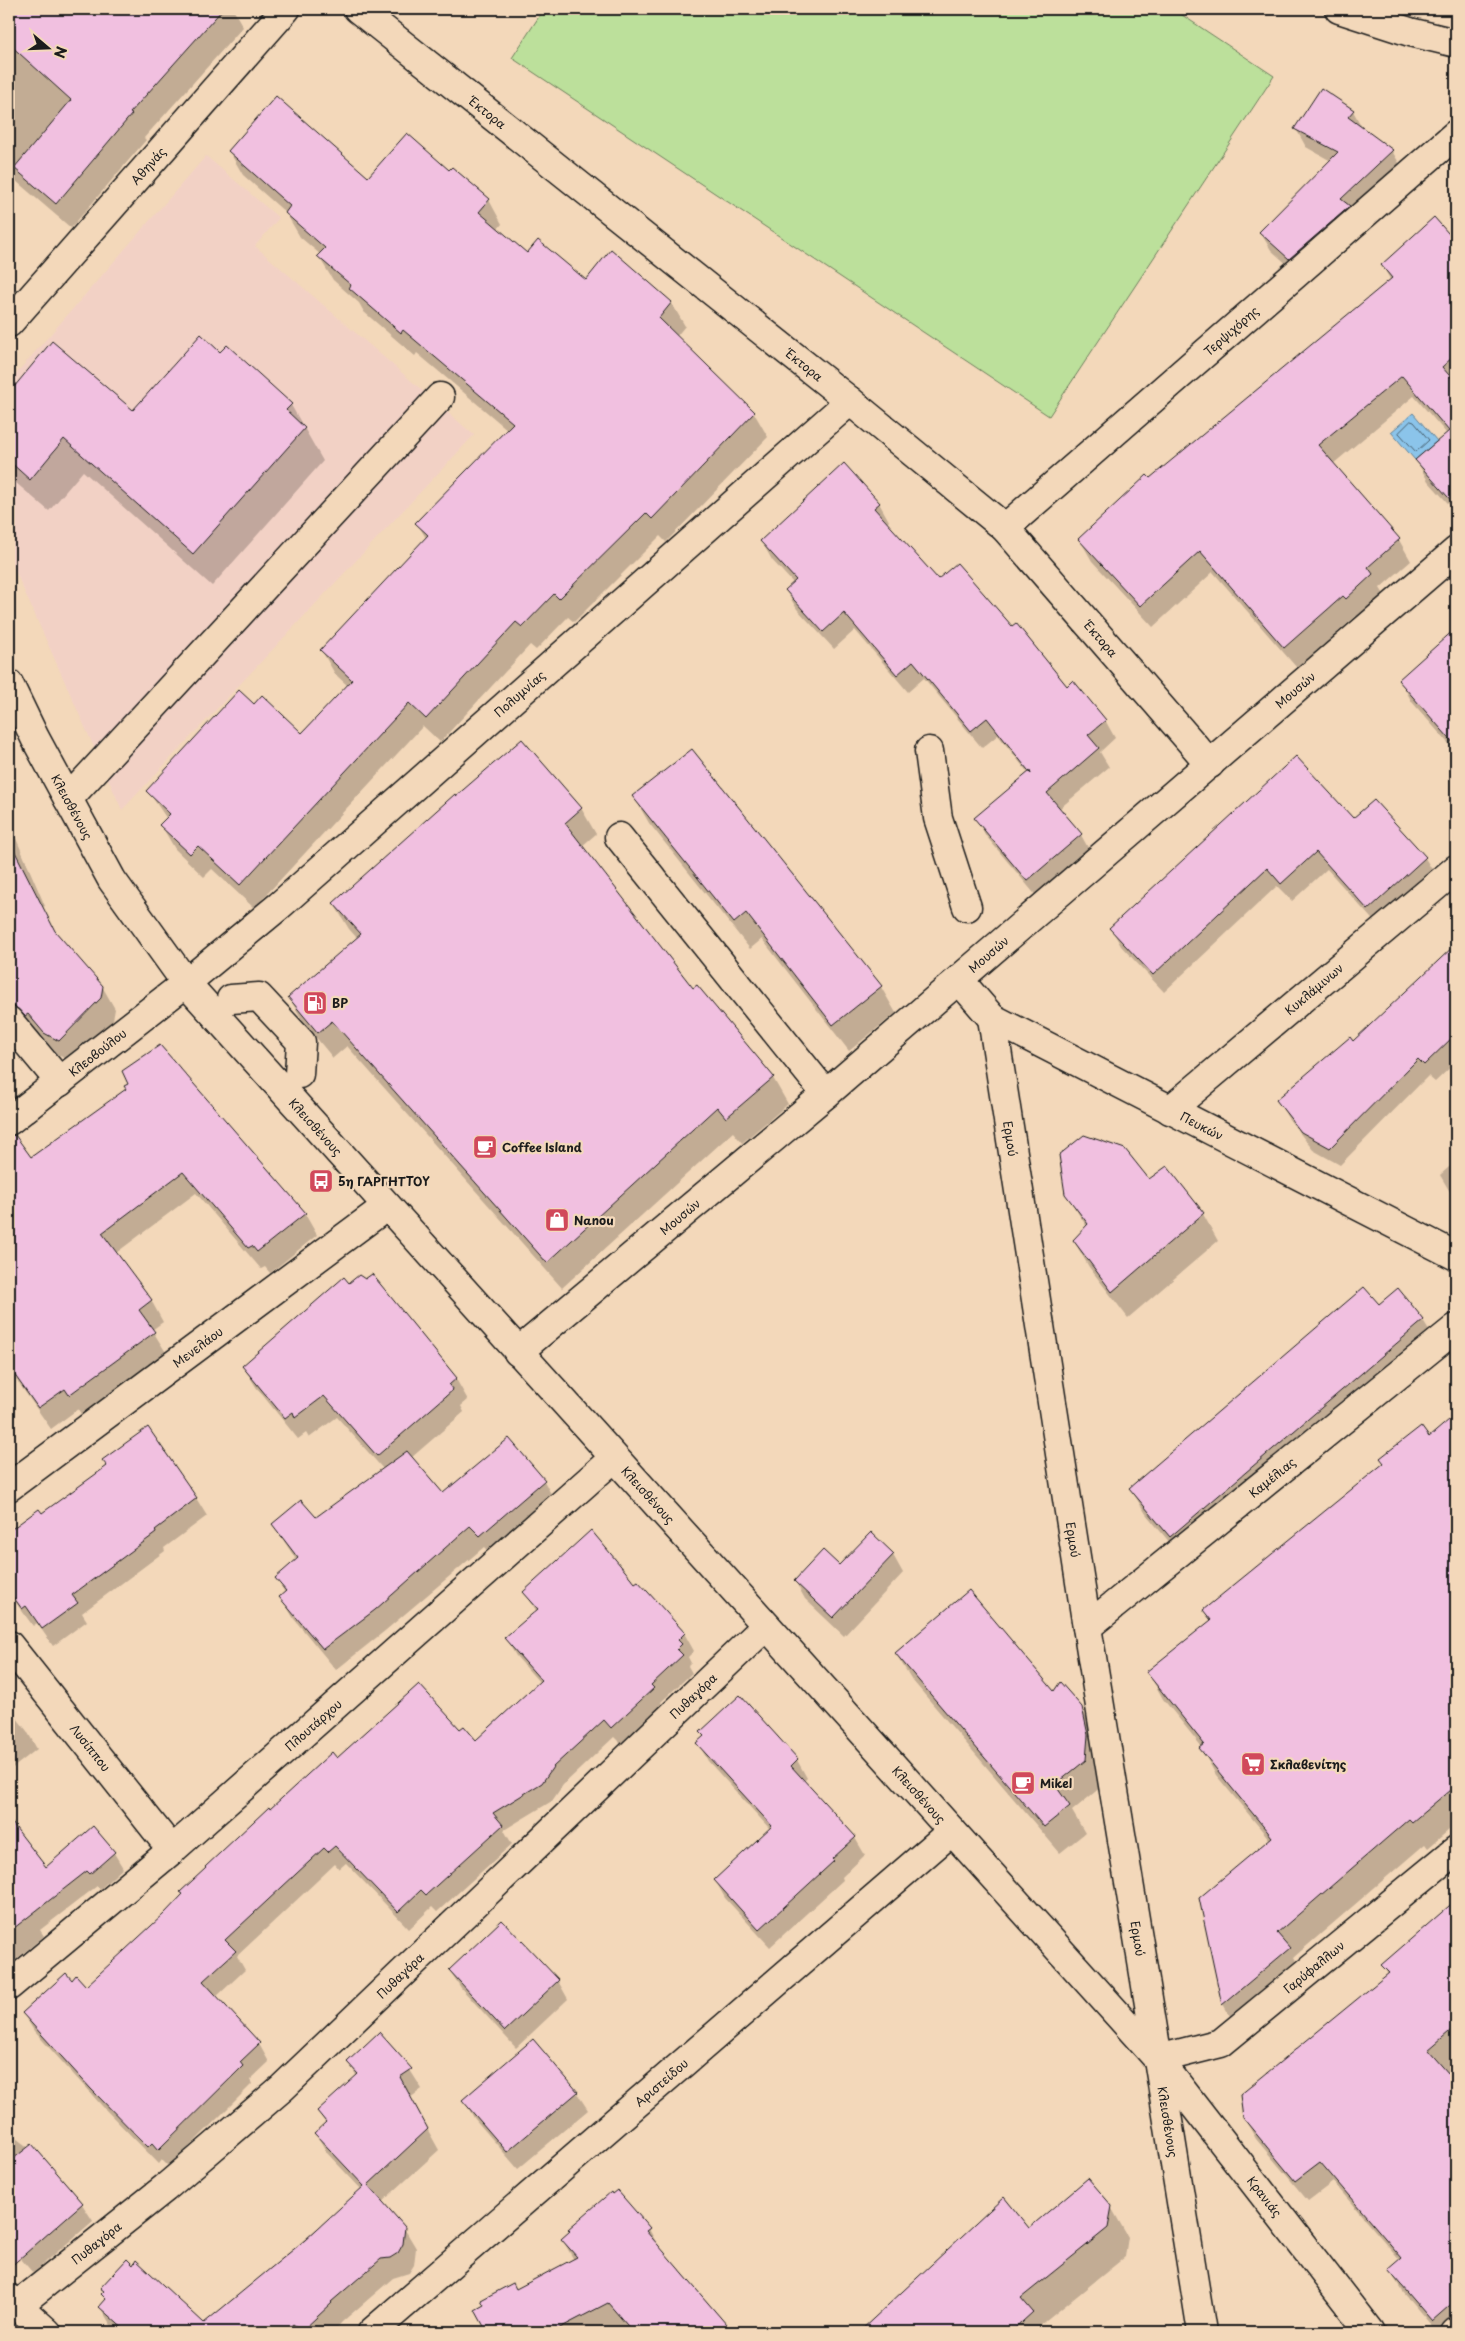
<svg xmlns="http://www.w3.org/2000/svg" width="1465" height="2341" viewBox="0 0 1465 2341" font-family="'Playpen Sans',sans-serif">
  <rect width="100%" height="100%" fill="#f3d8ba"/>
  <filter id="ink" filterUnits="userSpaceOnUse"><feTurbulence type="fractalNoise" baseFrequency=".02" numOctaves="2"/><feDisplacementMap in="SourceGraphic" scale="10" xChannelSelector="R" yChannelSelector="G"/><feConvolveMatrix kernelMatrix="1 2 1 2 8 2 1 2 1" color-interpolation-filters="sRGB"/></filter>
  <g filter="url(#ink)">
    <polygon fill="#f2d1c5" points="206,156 279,218 255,246 474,435 122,810 9,557 9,382"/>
    <polygon fill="#bce09b" stroke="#6c7e5c" points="544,9 1173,9 1274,76 1049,416 512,58"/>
    <polygon fill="#8bc4ea" stroke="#5f8198" points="1413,413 1437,441 1415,460 1391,432"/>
    <g fill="#0003">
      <polygon points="9,9 233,9 243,27 144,138 146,140 71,228 9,175"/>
      <polygon points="1353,111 1363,129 1392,151 1402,168 1300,276 1271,250 1260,232 1331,161 1306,147 1296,129"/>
      <polygon points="229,151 369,179 449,171 489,200 502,224 497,230 527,255 586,281 671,302 685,326 676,337 754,413 768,437 666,542 660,536 574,622 568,617 536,650 530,645 440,742 423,726 254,908 212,869 204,877 175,849 161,825 167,819 148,791 254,705 302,735 348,686 335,674 322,651 426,538 417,523 508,430 417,353 415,356 364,312 359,303 333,280 319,257 321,255 300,237 286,213 243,175"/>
      <polygon points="1456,225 1456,512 1428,481 1416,460 1447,434 1414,396 1333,464 1399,540 1411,561 1380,588 1385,596 1358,619 1356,616 1297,668 1213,572 1153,627 1092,561 1080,540 1149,479 1391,281 1382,265 1447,233"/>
      <polygon points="52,343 133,412 220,354 227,347 291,405 323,461 212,586 83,471 49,511 9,477 9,395"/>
      <polygon points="879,503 889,521 886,524 938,581 1105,720 1115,738 1100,752 1109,767 1059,809 1081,835 1091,853 1038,898 986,836 976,818 1029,774 998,735 982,748 924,678 908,692 855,630 834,649 797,609 786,591 794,584 772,560 762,542"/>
      <polygon points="1456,630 1456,752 1412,702 1400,680"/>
      <polygon points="691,751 881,987 896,1013 849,1051 762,939 750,949 649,823 634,797"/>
      <polygon points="456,798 581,808 596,834 582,846 693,990 773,1078 788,1104 742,1143 733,1132 562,1288 347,1046 333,1058 304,1023 289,997 357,938 349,929 334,904"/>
      <polygon points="1374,801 1425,858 1436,876 1379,927 1327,869 1292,901 1277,886 1164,992 1121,946 1111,928 1353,820"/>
      <polygon points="9,822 45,906 43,907 57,935 102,986 115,1009 113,1020 72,1062 58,1055 41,1035 38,1037 27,1028 9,1005"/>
      <polygon points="1456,945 1456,1062 1435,1082 1428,1076 1340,1165 1313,1150 1288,1118 1277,1100 1353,1042"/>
      <polygon points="127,1089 305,1214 317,1235 270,1273 265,1267 261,1269 196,1193 116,1253 151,1300 163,1322 152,1330 167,1354 82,1416 78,1409 51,1429 9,1369 9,1298 42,1275 9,1229 9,1157 22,1147 30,1158"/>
      <polygon points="1456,1161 1456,1202 1440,1175"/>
      <polygon points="1167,1168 1203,1214 1218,1241 1128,1318 1089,1267 1074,1241 1087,1227 1066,1194 1148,1180"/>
      <polygon points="372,1276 456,1379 468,1400 461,1406 464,1412 411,1458 443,1495 544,1481 556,1503 493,1557 484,1547 386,1630 336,1670 294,1619 281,1597 285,1593 277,1578 297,1561 273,1524 316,1519 384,1470 337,1417 309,1438 306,1433 298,1439 256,1387 243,1366 349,1285 365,1281"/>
      <polygon points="1398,1289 1423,1321 1439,1347 1186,1562 1146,1514 1130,1488 1378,1306"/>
      <polygon points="1456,1416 1456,1824 1428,1848 1425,1844 1294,1957 1304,1975 1238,2030 1223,2004 1200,1898 1270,1840 1216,1775 1201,1748 1202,1747 1163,1699 1148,1672 1212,1621 1205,1610"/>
      <polygon points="196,1498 207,1516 164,1548 165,1551 82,1613 87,1621 53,1646 37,1623 33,1626 9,1593 9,1527 11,1531 42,1514"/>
      <polygon points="871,1534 893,1555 903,1573 844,1636 805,1599 795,1581 839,1567"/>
      <polygon points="635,1585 684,1633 694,1651 688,1657 691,1663 688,1666 692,1673 661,1702 663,1707 622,1745 614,1737 563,1785 552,1801 504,1830 512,1844 437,1912 432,1907 409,1929 346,1863 339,1869 335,1864 237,1956 245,1970 216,1997 259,2044 269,2062 250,2080 252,2084 169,2167 162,2160 159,2164 103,2107 34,2031 23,2013 72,1981 86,1988 164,1915 270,1810 337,1759 460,1731 476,1742 540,1683 516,1656 506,1639 537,1612 525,1592"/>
      <polygon points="896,1654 1081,1708 1097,1735 1101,1787 1072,1811 1085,1833 1060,1853 912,1680"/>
      <polygon points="9,1708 27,1731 37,1749 9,1771"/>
      <polygon points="702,1733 797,1760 807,1778 804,1781 855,1838 865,1855 842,1877 843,1880 770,1947 725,1898 715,1880 770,1829 708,1761 698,1743 704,1737"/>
      <polygon points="24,1841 45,1869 114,1853 123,1868 100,1889 97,1886 40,1930 44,1936 9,1965 9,1853"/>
      <polygon points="1456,1902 1456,2331 1437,2332 1402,2291 1390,2271 1401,2261 1333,2182 1308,2201 1256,2139 1244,2118 1388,1975 1383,1965"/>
      <polygon points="502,1921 558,1981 568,1999 516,2048 461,1988 450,1971"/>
      <polygon points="533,2040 577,2093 588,2110 518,2169 474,2118 464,2100"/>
      <polygon points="349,2062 410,2070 422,2089 410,2098 439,2150 382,2202 404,2228 416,2248 414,2265 409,2273 393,2278 342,2322 333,2332 118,2332 112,2327 100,2307 106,2300 102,2288 204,2325 362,2190 327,2153 316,2133 326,2124 318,2111 357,2077"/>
      <polygon points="9,2133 29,2148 82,2204 93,2221 33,2273 9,2245"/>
      <polygon points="617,2191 649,2229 662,2253 729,2332 487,2332 516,2290 574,2260 562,2239"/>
      <polygon points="1004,2199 1029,2230 1111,2207 1128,2237 1125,2257 1040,2326 1044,2332 861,2332"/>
    </g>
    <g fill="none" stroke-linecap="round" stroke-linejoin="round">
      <polygon stroke="#485f6e" stroke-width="1" points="1411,421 1414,422 1429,440 1416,452 1399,433"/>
    </g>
    <g fill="#f1c0e0" stroke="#1c1c1c">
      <polygon points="9,9 223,9 130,113 132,114 56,204 14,168 71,100 9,44"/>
      <polygon points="1321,88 1354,110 1348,117 1393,150 1341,199 1350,206 1289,259 1259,232 1338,152 1294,129"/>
      <polygon points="276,96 368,177 407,133 449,170 452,167 490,199 479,212 527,253 538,240 586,280 611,249 672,302 659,318 755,412 652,519 646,513 559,599 554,594 522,627 516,622 426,719 409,703 240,885 198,846 190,854 159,825 170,814 146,791 239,690 254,704 262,695 302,733 352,680 320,650 428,535 415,523 513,423 403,330 401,333 349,288 351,285 317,256 325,248 285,213 290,206 228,151"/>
      <polygon points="1434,217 1456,242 1456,354 1442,367 1456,383 1456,506 1415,460 1449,431 1402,376 1318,445 1400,539 1368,567 1373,574 1346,599 1343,596 1284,648 1200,551 1140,606 1078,539 1147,475 1150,478 1392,278 1381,265"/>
      <polygon points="201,334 220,352 227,345 292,404 286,410 305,428 193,554 64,439 30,480 9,461 9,393 52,341 133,410"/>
      <polygon points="844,463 880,503 874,508 938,579 957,563 1012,626 1016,623 1067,686 1073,680 1106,720 1088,735 1099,748 1047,793 1082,834 1027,881 974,818 1030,771 1031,774 987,718 971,731 913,661 897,675 844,613 823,632 785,590 796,580 760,541"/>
      <polygon points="1456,628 1456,746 1398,680"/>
      <polygon points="522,739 582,808 565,823 693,988 697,985 774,1077 726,1118 717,1107 547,1263 332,1021 318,1033 288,997 361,934 333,903 455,794 456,796"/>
      <polygon points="692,749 882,986 833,1025 746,913 734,923 632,796"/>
      <polygon points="1296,756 1353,818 1374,800 1426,857 1368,910 1316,852 1281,884 1267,868 1153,975 1109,928"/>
      <polygon points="9,840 55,931 103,986 101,998 59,1041 44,1033 28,1014 25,1016 9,1001"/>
      <polygon points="1456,944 1456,1034 1424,1065 1418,1059 1330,1148 1301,1132 1276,1100 1350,1037 1353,1041"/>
      <polygon points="160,1045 306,1213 257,1252 252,1246 248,1248 183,1172 102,1233 152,1300 139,1310 155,1332 69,1395 65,1389 38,1408 9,1367 9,1136 15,1135 31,1157 126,1089 124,1086 128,1084 122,1071"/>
      <polygon points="1084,1135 1125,1149 1149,1179 1167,1166 1204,1213 1112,1292 1073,1240 1088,1224 1065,1194 1059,1155"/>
      <polygon points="372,1274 457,1378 449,1385 453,1390 377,1456 324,1396 295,1418 293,1412 285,1418 242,1366 344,1277 349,1283 359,1275 365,1279"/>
      <polygon points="1364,1287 1379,1304 1398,1288 1424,1320 1170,1537 1129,1488"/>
      <polygon points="1456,1414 1456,1785 1412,1822 1409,1819 1277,1933 1290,1948 1222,2005 1199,1898 1272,1837 1199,1748 1204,1744 1146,1672 1211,1620 1203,1610 1384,1463 1380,1458 1421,1426 1429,1437"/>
      <polygon points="148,1427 197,1498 155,1530 156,1533 72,1595 78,1603 42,1629 26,1606 22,1609 9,1591 9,1531 39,1509 42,1513 107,1466 102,1460"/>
      <polygon points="509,1438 545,1480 480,1536 470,1526 375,1610 323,1649 279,1597 286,1591 275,1578 298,1558 272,1524 301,1500 316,1517 407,1451 443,1493"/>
      <polygon points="591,1530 635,1583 638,1581 685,1633 678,1640 682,1644 677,1649 683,1655 651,1685 654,1688 611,1728 604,1720 553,1767 542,1783 493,1813 503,1825 426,1895 421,1890 398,1912 335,1846 328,1852 324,1848 225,1940 236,1951 203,1981 260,2043 240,2062 243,2066 158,2150 152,2143 148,2147 91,2089 22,2013 66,1973 72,1980 76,1975 86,1986 164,1914 183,1894 180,1892 206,1868 205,1867 269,1807 270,1809 332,1752 337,1758 419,1684 460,1729 464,1726 476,1740 541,1680 504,1638 538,1609 523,1592"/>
      <polygon points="871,1532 894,1554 833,1618 794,1581 823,1550 839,1565"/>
      <polygon points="969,1590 1054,1691 1060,1682 1082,1707 1088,1735 1086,1760 1055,1785 1070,1806 1044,1827 895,1653"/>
      <polygon points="740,1695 798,1759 791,1766 856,1837 832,1859 834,1861 759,1930 714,1880 772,1826 696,1743 704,1736 700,1732"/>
      <polygon points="9,1819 46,1867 93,1826 115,1852 90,1874 87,1871 9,1932"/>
      <polygon points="1456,1900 1456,2026 1428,2050 1456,2082 1456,2300 1432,2321 1388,2270 1402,2258 1320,2162 1295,2181 1243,2118 1240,2095 1389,1973 1381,1965"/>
      <polygon points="502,1920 559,1980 505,2031 449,1970"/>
      <polygon points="379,2032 412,2069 400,2077 428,2129 368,2185 405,2227 403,2244 398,2253 390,2258 381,2259 331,2302 332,2303 302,2331 293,2324 284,2332 127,2332 99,2307 106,2299 101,2294 104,2291 100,2288 127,2259 133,2265 136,2260 204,2323 305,2240 364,2186 314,2133 326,2122 317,2111 358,2074 347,2062"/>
      <polygon points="533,2039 578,2092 507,2152 462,2100"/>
      <polygon points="32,2144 83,2203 9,2268 9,2162"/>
      <polygon points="1088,2178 1112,2206 1108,2228 1021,2298 1033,2312 1011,2332 859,2332 1004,2197 1029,2228"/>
      <polygon points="617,2190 650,2228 646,2231 733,2332 633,2332 608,2303 552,2332 487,2332 475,2310 484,2305 481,2300 513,2283 516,2289 577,2257 561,2239 570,2231 568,2229 611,2192 612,2194"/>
    </g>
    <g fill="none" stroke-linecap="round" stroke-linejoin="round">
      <defs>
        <g id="minor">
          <path id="s1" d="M 358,9 L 850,401 L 1005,528 L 1210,764"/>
          <polyline points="1339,9 1410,32 1456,43"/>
          <path id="s2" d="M 9,323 L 286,9"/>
          <path id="s3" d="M 1005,528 L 1456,134"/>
          <polyline points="929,751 938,818 967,907"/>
          <polyline points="68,799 440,397"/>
          <polyline points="619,837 826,1094"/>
          <path id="s4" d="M 959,980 L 992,1018 L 1456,1256"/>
          <polyline points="231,999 259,997 301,1042 299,1074"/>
          <path id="s5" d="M 992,1018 L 1087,1627 L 1158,2059 L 1370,2332"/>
          <polyline points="9,1021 60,1082"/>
          <path id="s6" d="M 1170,1110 L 1456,869"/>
          <path id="s7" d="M 9,1121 L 186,983 L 279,906 L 850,401"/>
          <path id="s8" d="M 518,1352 L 826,1094 L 1456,551"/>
          <path id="s9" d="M 9,1487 L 387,1206"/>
          <path id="s10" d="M 1087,1627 L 1456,1328"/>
          <path id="s11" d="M 9,1645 L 172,1850"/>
          <path id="s12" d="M 9,1986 L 172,1850 L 614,1458"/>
          <path id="s13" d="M 1158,2059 L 1221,2043 L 1456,1850"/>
          <polyline points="9,2298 47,2332"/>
          <path id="s14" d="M 18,2305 L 165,2188 L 282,2088 L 766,1626"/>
          <path id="s15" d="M 372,2332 L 952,1831"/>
          <polyline points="1455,2332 1456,2331"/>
        </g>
        <g id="major">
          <path id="s16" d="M 9,684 L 35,738 L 112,880 L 186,983 L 1158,2059 L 1202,2332"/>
        </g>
      </defs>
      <use href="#minor" stroke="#1c1c1c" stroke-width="31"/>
      <use href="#major" stroke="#1c1c1c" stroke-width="31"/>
      <use href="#minor" stroke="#f3d8ba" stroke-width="28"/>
      <use href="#major" stroke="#f3d8ba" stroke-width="28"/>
    </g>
  </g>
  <defs>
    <symbol id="fuel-square" viewBox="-11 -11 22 22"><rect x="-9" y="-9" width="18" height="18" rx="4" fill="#d1495b" stroke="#f3d8ba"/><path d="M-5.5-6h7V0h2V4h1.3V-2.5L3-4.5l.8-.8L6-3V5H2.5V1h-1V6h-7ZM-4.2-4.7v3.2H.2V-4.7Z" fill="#fff"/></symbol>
    <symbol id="cafe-square" viewBox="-11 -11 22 22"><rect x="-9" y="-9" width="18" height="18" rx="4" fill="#d1495b" stroke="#f3d8ba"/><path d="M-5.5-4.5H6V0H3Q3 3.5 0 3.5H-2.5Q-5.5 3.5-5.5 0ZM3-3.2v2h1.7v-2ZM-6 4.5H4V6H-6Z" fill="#fff"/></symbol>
    <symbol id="bus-square" viewBox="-11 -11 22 22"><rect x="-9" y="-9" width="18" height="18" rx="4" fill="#d1495b" stroke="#f3d8ba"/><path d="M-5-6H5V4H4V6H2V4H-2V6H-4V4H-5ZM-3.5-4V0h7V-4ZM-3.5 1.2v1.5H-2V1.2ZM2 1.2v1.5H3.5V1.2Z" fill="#fff"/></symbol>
    <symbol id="shop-square" viewBox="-11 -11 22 22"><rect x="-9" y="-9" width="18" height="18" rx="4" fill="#d1495b" stroke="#f3d8ba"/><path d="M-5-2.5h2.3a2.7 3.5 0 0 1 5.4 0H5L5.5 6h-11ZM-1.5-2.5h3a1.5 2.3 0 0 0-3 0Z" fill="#fff"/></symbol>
    <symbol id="supermarket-square" viewBox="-11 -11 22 22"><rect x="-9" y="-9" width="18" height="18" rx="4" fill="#d1495b" stroke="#f3d8ba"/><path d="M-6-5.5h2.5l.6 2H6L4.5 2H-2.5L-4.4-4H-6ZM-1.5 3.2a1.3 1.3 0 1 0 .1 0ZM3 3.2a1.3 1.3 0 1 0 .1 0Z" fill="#fff"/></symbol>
  </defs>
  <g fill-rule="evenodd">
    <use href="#fuel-square" x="301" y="989" width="28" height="28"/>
    <use href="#cafe-square" x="471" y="1133" width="28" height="28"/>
    <use href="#bus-square" x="307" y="1167" width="28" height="28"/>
    <use href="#shop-square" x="543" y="1206" width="28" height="28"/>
    <use href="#supermarket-square" x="1239" y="1750" width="28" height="28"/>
    <use href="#cafe-square" x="1009" y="1769" width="28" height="28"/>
  </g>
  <g text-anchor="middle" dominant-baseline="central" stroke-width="4.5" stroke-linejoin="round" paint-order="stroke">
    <g font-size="12" fill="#1c1c1c" stroke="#f3d8ba">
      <text stroke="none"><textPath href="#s1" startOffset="166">Έκτορα</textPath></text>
      <text stroke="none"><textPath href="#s2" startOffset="210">Αθηνάς</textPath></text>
      <text stroke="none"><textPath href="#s3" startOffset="300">Τερψιχόρης</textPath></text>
      <text stroke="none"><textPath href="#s1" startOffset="571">Έκτορα</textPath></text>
      <text stroke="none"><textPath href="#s1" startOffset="976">Έκτορα</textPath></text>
      <text stroke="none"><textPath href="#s8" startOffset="1021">Μουσών</textPath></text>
      <text stroke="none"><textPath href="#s7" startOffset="666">Πολυμνίας</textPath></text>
      <text stroke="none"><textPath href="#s16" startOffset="138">Κλεισθένους</textPath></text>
      <text stroke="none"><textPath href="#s8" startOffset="616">Μουσών</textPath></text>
      <text stroke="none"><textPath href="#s6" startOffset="188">Κυκλάμινων</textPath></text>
      <text stroke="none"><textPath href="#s7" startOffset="112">Κλεοβούλου</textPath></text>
      <text stroke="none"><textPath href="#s4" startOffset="286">Πευκών</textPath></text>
      <text stroke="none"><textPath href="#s16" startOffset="542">Κλεισθένους</textPath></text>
      <text stroke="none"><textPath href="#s5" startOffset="122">Ερμού</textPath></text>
      <text stroke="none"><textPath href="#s8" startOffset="211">Μουσών</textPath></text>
      <text stroke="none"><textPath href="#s9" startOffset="235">Μενελάου</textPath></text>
      <text stroke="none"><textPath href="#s10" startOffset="238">Καμέλιας</textPath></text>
      <text stroke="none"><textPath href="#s16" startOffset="1038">Κλεισθένους</textPath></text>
      <text stroke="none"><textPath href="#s5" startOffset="528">Ερμού</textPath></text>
      <text stroke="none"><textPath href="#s14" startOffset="910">Πυθαγόρα</textPath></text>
      <text stroke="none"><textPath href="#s12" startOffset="401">Πλουτάρχου</textPath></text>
      <text stroke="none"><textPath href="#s11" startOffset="131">Λυσίππου</textPath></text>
      <text stroke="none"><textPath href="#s16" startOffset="1442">Κλεισθένους</textPath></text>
      <text stroke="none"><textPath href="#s5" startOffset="932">Ερμού</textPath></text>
      <text stroke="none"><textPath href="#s13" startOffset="185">Γαρύφαλλων</textPath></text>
      <text stroke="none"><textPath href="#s14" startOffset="505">Πυθαγόρα</textPath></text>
      <text stroke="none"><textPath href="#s15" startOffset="382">Αριστείδου</textPath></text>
      <text stroke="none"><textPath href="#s16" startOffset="1862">Κλεισθένους</textPath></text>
      <text stroke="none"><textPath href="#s5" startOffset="1228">Κρανιάς</textPath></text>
      <text stroke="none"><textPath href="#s14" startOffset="100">Πυθαγόρα</textPath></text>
    </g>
    <g font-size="12" font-weight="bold" fill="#1c1c1c" stroke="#f3d8ba" text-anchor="start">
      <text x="332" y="1003">BP</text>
      <text x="502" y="1147">Coffee Island</text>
      <text x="338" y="1181">5η ΓΑΡΓΗΤΤΟΥ</text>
      <text x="574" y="1220">Nanou</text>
      <text x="1270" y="1764">Σκλαβενίτης</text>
      <text x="1040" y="1783">Mikel</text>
    </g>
  </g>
  <rect width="1465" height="2341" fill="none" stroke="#f3d8ba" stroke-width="30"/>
  <rect x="15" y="15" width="1435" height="2311" fill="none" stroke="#1c1c1c" stroke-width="2" filter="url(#ink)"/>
  <g transform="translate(48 48) rotate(109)" stroke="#f3d8ba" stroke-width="4" paint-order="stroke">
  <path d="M0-4L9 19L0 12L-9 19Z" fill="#1c1c1c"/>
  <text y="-8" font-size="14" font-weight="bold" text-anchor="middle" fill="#1c1c1c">N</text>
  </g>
</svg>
